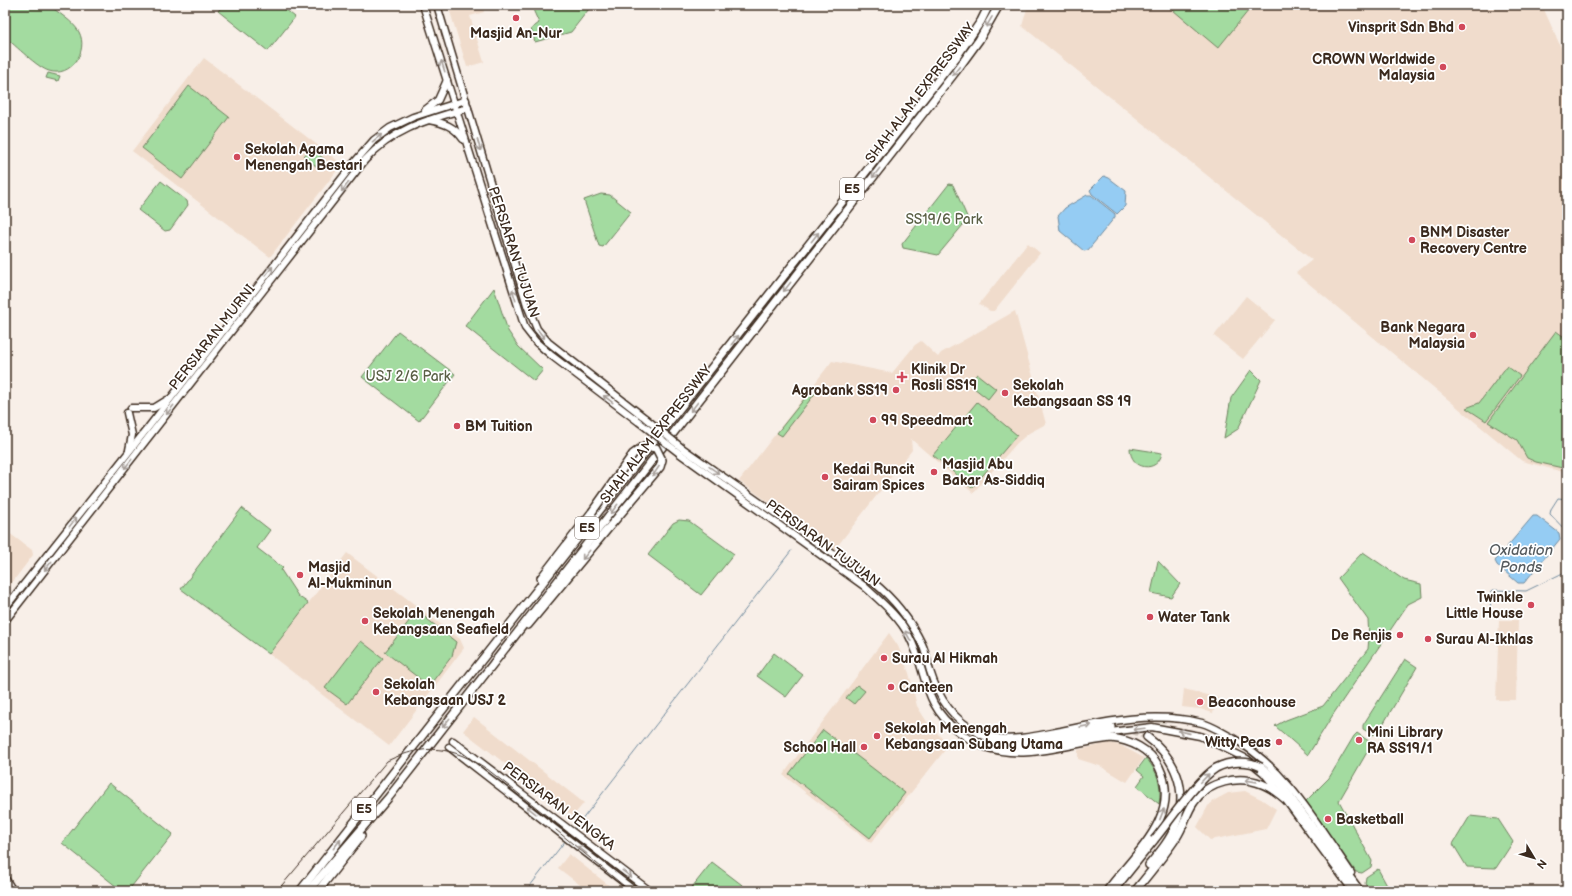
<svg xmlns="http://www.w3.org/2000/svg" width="1572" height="896" viewBox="0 0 1572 896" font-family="'Balsamiq Sans',sans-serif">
  <rect width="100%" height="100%" fill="#f8efe8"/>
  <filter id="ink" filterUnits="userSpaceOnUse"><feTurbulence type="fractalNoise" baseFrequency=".025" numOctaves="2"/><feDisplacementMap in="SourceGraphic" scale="8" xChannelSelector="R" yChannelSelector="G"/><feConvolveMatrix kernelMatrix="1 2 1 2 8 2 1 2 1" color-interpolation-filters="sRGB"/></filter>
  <g filter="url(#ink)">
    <g fill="#f0dccc">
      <polygon points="448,5 482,5 484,12 470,16 484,62 467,67"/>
      <polygon points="1028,5 1542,5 1567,61 1567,473 1522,461 1296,273 1312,260 1022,26"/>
      <polygon points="204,58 342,164 270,257 132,151"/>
      <polygon points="1028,243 1040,253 994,311 990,311 979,304"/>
      <polygon points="1246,296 1275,320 1243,359 1214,336"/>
      <polygon points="1015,311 1046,424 1029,433 1017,443 973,493 911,439 912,450 835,549 739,481 832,361 892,373 915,345 921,341 938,357 941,353"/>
      <polygon points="5,530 32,550 33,555 5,592"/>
      <polygon points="347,553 460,639 464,648 389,746 269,654"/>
      <polygon points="1499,620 1518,620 1516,700 1496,700"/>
      <polygon points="889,633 898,646 909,673 917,706 929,725 949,745 871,843 783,775"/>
      <polygon points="1184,689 1218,698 1213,713 1200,709 1182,707"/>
      <polygon points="474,717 584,803 573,816 463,731"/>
      <polygon points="1109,743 1120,745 1144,758 1127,782 1100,766 1078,759 1078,750"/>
      <polygon points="1245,791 1261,799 1276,809 1266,829 1210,840 1197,827 1208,806 1215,800 1228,793"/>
      <polygon points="569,854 616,891 588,891 558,868"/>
    </g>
    <g fill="#a3dba0" stroke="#6f825f">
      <path d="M 5,5 L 49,5 C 58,13 73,21 79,32 C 89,51 71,78 49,71 C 38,68 15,45 5,37 Z"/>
      <polygon points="223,5 280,5 295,17 268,51 218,11"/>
      <polygon points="531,5 592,5 571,32 535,42 531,29 539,23"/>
      <polygon points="1167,5 1253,5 1218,48"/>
      <polygon points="48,73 60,76 58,81 46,78"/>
      <polygon points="189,86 229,117 182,179 142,148"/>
      <polygon points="311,148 324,159 317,167 304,156"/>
      <polygon points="161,181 187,201 188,205 170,230 165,231 138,210"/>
      <polygon points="949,184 953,185 968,219 938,255 903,248 902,244"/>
      <polygon points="601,194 610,195 631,212 603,247 599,246 584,200"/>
      <polygon points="494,288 508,331 518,346 543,370 534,381 465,326"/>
      <polygon points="398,331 455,374 419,421 362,377"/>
      <polygon points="1556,331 1567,339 1567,469 1536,462 1527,458 1517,440 1488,422"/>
      <polygon points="1507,366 1520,376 1486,421 1466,408 1479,403"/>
      <polygon points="1251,370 1261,380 1238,429 1224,438 1231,398"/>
      <polygon points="977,374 996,389 988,399 969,384"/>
      <polygon points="813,388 817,391 782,436 777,433"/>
      <polygon points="977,402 1017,435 972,488 933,455"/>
      <path d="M 1130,448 L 1162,453 C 1158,474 1130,470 1130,448 Z"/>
      <polygon points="242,508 270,530 257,548 283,568 281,570 298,596 308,603 269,654 181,589"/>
      <polygon points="679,520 689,521 734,554 701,595 648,555 673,523"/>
      <polygon points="1363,552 1404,580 1421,584 1422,597 1408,604 1334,713 1308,755 1275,726 1286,720 1323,706 1368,649 1369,637 1368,620 1338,578"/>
      <polygon points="1158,561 1180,584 1171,597 1151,593"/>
      <polygon points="417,611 456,642 452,656 429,686 385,652"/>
      <polygon points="361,641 383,658 347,704 325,688"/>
      <polygon points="774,653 803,675 786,697 757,676"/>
      <polygon points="1405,659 1417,667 1379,731 1373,735 1363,729 1363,725"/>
      <polygon points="857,685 865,691 854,704 846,698"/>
      <polygon points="823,730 905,793 870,838 789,774"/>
      <polygon points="1357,733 1370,742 1370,747 1339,801 1372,861 1371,867 1362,873 1356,872 1306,801 1329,778 1354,736"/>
      <path d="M 1146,758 C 1158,772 1162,785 1159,804 L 1137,786 L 1144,776 L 1137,770 Z"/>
      <polygon points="109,783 173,834 128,891 122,891 62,843"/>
      <polygon points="1470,816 1498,819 1513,842 1496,868 1467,867 1453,844"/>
      <polygon points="712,862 750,891 689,891"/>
      <polygon points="1378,869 1390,891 1371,891 1365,884 1366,877"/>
    </g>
    <g fill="#95ccf3" stroke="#718b9e">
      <polygon points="1104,176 1109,178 1126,191 1125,206 1117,214 1092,194 1090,190"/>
      <polygon points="1087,195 1091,195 1115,214 1115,217 1088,250 1084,251 1060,231 1058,216 1065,208"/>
      <polygon points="1533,516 1537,516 1559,533 1560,539 1524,583 1518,583 1497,565 1495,561"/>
    </g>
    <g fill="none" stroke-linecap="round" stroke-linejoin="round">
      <g stroke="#718b9e" stroke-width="1">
        <polyline points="1567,499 1558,498 1551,509 1550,514 1567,532"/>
        <polyline points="1490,614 1491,592 1493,590 1526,591 1567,571"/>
        <polyline points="574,830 791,551"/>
        <polyline points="526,891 566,840"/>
      </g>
      <polyline stroke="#d2c8c0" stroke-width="7" stroke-dasharray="7 3.5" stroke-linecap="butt" points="1111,727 1130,729 1147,737"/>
      <defs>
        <g id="major">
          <polyline points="423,5 525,328 536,342 552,356 639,422"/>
          <polyline points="437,5 527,305 537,329 548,342 645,418"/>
          <polyline points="425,110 438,100 447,80"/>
          <path d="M 429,120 C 444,123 454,126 463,139"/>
          <polyline points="131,408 154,408 167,400"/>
          <polyline points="127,413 132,435 129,450"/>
          <path d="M 682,448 L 873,582 C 894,599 910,619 922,644 C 926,652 927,662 930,671 C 938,697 952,719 977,732 C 1002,745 1035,736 1061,731 C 1107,721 1156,711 1202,723 C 1213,726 1221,732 1231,737 C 1286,768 1316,822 1351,873"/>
          <path d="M 679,453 L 864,586 C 880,601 899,616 909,636 C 928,672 921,704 959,732 C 967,738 976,744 986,746"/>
          <polyline points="5,608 147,429 353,164 374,140 390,128 413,117 466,100"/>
          <path d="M 5,621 L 365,160 C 394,128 427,120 468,108"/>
          <polyline points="453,741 650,891"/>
          <polyline points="449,747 635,891"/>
          <polyline points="1021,749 1110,732 1152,727 1200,736 1247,759 1264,773 1285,799 1353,891"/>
          <polyline points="5,878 13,891"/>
        </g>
        <g id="highway">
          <polyline points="541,578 592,512"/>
          <polyline points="528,625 611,525"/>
          <polyline points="979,733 996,741 1017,745 1111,727"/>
          <path d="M 1147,737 C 1175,757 1189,790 1176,824 C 1171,839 1159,853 1149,865"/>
          <path d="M 981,745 C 1025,762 1066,743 1111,738 C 1130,740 1150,749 1159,767 C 1183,816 1134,854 1107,891"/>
          <polyline points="1261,767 1279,782 1360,891"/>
          <polyline points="300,891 957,56 981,21 989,5"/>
          <polyline points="308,891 389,797 960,66 979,40 999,5"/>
          <polyline points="318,891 361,836"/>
          <polyline points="1113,891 1154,840"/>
          <path d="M 1135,891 C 1149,874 1164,856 1176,838 C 1184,827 1186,813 1194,802 C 1208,781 1239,775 1262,784 C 1270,787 1278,793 1285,799"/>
        </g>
      </defs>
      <use href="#major" stroke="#3b2a1e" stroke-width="9"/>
      <use href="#highway" stroke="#3b2a1e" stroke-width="10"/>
      <use href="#major" stroke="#fff" stroke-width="6"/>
      <use href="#highway" stroke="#fff" stroke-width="7"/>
      <g stroke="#3b2a1e" stroke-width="1">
        <polyline points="556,830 630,891"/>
        <path d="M 277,891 L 387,761 C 425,743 452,746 487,769 L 643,891"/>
      </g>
      <defs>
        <g id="major-bridge">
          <polyline points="645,418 682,448"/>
          <polyline points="639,422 679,453"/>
        </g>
        <g id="highway-bridge">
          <polyline points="592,512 633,454 644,446 656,448 662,460 660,467 611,525"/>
          <path d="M 1154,840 C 1169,822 1198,779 1216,768 C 1229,761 1248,760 1261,767"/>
        </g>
      </defs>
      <use href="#major-bridge" stroke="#3b2a1e" stroke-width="9" stroke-linecap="butt"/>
      <use href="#highway-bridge" stroke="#3b2a1e" stroke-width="10" stroke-linecap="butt"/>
      <use href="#major-bridge" stroke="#fff" stroke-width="6"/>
      <use href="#highway-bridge" stroke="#fff" stroke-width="7"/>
    </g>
    <defs><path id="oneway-shaft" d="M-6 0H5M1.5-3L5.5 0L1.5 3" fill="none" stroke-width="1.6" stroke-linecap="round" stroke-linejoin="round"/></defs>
    <g stroke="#a79f9a">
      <use href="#oneway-shaft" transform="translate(989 22) rotate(120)"/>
      <use href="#oneway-shaft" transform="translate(443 66) rotate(-108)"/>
      <use href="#oneway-shaft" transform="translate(956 71) rotate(128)"/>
      <use href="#oneway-shaft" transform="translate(377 138) rotate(-39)"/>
      <use href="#oneway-shaft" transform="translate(479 145) rotate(73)"/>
      <use href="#oneway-shaft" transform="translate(876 173) rotate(128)"/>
      <use href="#oneway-shaft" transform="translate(345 187) rotate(128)"/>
      <use href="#oneway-shaft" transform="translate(815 237) rotate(-52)"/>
      <use href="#oneway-shaft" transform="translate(269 271) rotate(-52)"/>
      <use href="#oneway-shaft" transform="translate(787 287) rotate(128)"/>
      <use href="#oneway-shaft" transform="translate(514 295) rotate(-107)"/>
      <use href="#oneway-shaft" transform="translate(541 334) rotate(52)"/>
      <use href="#oneway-shaft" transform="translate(735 340) rotate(-52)"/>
      <use href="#oneway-shaft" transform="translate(608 399) rotate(-143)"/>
      <use href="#oneway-shaft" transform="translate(694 407) rotate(128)"/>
      <use href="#oneway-shaft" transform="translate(170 410) rotate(128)"/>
      <use href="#oneway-shaft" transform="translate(128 464) rotate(128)"/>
      <use href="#oneway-shaft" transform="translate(714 470) rotate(35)"/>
      <use href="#oneway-shaft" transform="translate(656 471) rotate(124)"/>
      <use href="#oneway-shaft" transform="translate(614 509) rotate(128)"/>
      <use href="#oneway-shaft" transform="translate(73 522) rotate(-51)"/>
      <use href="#oneway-shaft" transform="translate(586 555) rotate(129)"/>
      <use href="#oneway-shaft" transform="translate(48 566) rotate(128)"/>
      <use href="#oneway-shaft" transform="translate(908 636) rotate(-119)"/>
      <use href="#oneway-shaft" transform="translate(446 723) rotate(128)"/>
      <use href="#oneway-shaft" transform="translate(1086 726) rotate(-11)"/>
      <use href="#oneway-shaft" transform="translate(1139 729) rotate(173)"/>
      <use href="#oneway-shaft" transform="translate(1184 732) rotate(-167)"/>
      <use href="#oneway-shaft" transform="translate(1205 778) rotate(-46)"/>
      <use href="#oneway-shaft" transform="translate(1251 781) rotate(-172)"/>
      <use href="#oneway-shaft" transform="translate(531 810) rotate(-142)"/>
      <use href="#oneway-shaft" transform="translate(1162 814) rotate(-69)"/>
      <use href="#oneway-shaft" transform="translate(337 844) rotate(-52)"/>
      <use href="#oneway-shaft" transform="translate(582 850) rotate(-142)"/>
      <use href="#oneway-shaft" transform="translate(627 874) rotate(37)"/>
    </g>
  </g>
  <g fill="#d1495b" stroke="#fff" stroke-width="1.5">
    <circle cx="516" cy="18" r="4"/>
    <circle cx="1462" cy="27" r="4"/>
    <circle cx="1443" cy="67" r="4"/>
    <circle cx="237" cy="157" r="4"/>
    <circle cx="1412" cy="240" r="4"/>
    <circle cx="1473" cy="335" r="4"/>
    <path d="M900 371h4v4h4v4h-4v4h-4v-4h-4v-4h4z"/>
    <circle cx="896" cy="390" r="4"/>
    <circle cx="1005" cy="393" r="4"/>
    <circle cx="873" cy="420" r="4"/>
    <circle cx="457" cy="426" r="4"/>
    <circle cx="934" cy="472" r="4"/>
    <circle cx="825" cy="477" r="4"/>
    <circle cx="300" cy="575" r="4"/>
    <circle cx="1531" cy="605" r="4"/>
    <circle cx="1150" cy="617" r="4"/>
    <circle cx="365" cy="621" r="4"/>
    <circle cx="1400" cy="635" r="4"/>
    <circle cx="1428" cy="639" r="4"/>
    <circle cx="884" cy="658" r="4"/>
    <circle cx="891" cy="687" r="4"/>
    <circle cx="376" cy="692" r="4"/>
    <circle cx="1200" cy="702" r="4"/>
    <circle cx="877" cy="736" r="4"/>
    <circle cx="1359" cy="740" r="4"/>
    <circle cx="1279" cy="742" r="4"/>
    <circle cx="864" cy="747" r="4"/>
    <circle cx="1328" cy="819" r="4"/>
  </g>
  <g text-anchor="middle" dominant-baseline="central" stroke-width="3.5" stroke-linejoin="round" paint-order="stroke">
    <g fill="#fff" stroke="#766a62" stroke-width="1">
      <rect x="840" y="178" width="24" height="22" rx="3"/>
      <rect x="575" y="517" width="24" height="22" rx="3"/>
      <rect x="352" y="798" width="24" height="22" rx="3"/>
    </g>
    <g font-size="13" font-weight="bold" fill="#3b2a1e">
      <text x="852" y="189">E5</text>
      <text x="587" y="528">E5</text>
      <text x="364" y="809">E5</text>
    </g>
    <g font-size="14" font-weight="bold" fill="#3b2a1e" stroke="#fff" text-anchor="start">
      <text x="1454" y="27" text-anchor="end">Vinsprit Sdn Bhd</text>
      <text x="516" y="33" text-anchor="middle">Masjid An-Nur</text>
      <text x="1435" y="59" text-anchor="end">CROWN Worldwide<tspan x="1435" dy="16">Malaysia</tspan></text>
      <text x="245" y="149">Sekolah Agama<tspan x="245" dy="16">Menengah Bestari</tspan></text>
      <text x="1420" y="232">BNM Disaster<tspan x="1420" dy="16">Recovery Centre</tspan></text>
      <text x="1465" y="327" text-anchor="end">Bank Negara<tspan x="1465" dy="16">Malaysia</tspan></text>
      <text x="911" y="369">Klinik Dr<tspan x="911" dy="16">Rosli SS19</tspan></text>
      <text x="1013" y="385">Sekolah<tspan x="1013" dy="16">Kebangsaan SS 19</tspan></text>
      <text x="888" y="390" text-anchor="end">Agrobank SS19</text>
      <text x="881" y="420">99 Speedmart</text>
      <text x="465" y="426">BM Tuition</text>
      <text x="942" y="464">Masjid Abu<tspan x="942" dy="16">Bakar As-Siddiq</tspan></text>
      <text x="833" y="469">Kedai Runcit<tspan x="833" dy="16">Sairam Spices</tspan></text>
      <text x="308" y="567">Masjid<tspan x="308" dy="16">Al-Mukminun</tspan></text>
      <text x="1523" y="597" text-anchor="end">Twinkle<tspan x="1523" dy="16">Little House</tspan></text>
      <text x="373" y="613">Sekolah Menengah<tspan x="373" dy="16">Kebangsaan Seafield</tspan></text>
      <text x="1158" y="617">Water Tank</text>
      <text x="1392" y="635" text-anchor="end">De Renjis</text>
      <text x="1436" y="639">Surau Al-Ikhlas</text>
      <text x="892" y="658">Surau Al Hikmah</text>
      <text x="384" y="684">Sekolah<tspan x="384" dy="16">Kebangsaan USJ 2</tspan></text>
      <text x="899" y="687">Canteen</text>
      <text x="1208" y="702">Beaconhouse</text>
      <text x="885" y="728">Sekolah Menengah<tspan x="885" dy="16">Kebangsaan Subang Utama</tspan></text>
      <text x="1367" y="732">Mini Library<tspan x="1367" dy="16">RA SS19/1</tspan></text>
      <text x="1271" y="742" text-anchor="end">Witty Peas</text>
      <text x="856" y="747" text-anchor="end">School Hall</text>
      <text x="1336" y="819">Basketball</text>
    </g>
    <g font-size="14" fill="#3b2a1e" stroke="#fff">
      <text transform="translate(920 93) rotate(-53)">SHAH ALAM EXPRESSWAY</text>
      <text transform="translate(514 252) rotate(72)">PERSIARAN TUJUAN</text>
      <text transform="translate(212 337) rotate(-52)">PERSIARAN MURNI</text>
      <text transform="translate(656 434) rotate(-52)">SHAH ALAM EXPRESSWAY</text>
      <text transform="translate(823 543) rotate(36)">PERSIARAN TUJUAN</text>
      <text transform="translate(559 806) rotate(37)">PERSIARAN JENGKA</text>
    </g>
    <g font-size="14" fill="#5a5f45" stroke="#fff">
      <text x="944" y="219">SS19/6 Park</text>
      <text x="408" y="376">USJ 2/6 Park</text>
    </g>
    <g font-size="15" font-style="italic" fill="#565b5e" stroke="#fff">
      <text x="1521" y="550">Oxidation<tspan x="1521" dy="17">Ponds</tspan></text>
    </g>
  </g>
  <rect width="1572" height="896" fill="none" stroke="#fff" stroke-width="20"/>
  <rect x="10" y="10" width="1552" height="876" fill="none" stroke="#3b2a1e" stroke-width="1.5" filter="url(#ink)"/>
  <g transform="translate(1534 858) rotate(128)" stroke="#ffffff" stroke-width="3" paint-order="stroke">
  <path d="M0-3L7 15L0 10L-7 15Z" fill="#3b2a1e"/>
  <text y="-6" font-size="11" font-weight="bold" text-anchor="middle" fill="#3b2a1e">N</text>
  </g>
</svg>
